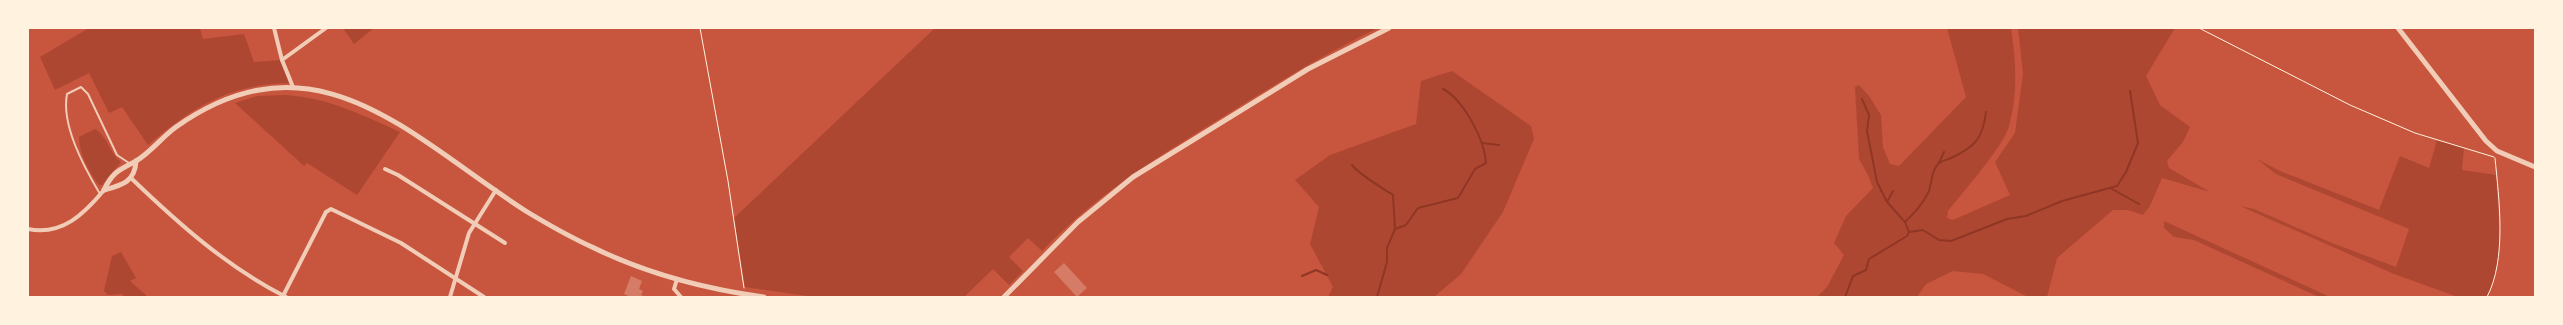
<svg xmlns="http://www.w3.org/2000/svg" width="2563" height="325" viewBox="0 0 2563 325" font-family="Karla,sans-serif">
  <rect width="100%" height="100%" fill="#c8553d"/>
  <g fill="#ae4732">
    <path d="M 89,28 L 200,28 L 203,39 L 244,34 L 254,62 L 282,60 L 289,83 C 230,84 192,107 148,145 L 122,107 L 109,113 L 89,73 L 55,90 L 40,57 Z"/>
    <polygon points="343,28 374,28 354,44"/>
    <path d="M 935,28 L 1378,28 C 1322,55 1269,88 1216,121 C 1151,161 1095,196 1042,251 L 1028,238 L 1009,257 L 1023,271 L 1009,285 L 993,269 L 964,297 L 815,297 L 745,287 L 734,218 Z"/>
    <path d="M 1947,28 L 2011,28 C 2016,61 2018,94 2009,126 C 2004,146 1962,193 1948,211 L 1947,218 L 1953,220 L 2010,195 L 1995,162 L 2015,133 L 2023,74 L 2018,28 L 2175,28 L 2146,76 L 2160,105 L 2190,127 L 2183,142 L 2167,161 L 2169,168 L 2210,192 L 2162,178 L 2150,206 L 2143,215 L 2128,210 L 2113,210 L 2057,258 L 2047,297 L 2028,297 L 1983,274 L 1953,271 L 1926,284 L 1917,297 L 1817,297 L 1827,287 L 1844,255 L 1834,243 L 1846,216 L 1873,188 L 1869,177 L 1859,159 L 1855,87 L 1859,85 L 1869,96 L 1881,115 L 1883,147 L 1890,164 L 1899,166 L 1966,97 Z"/>
    <polygon points="1452,71 1531,126 1534,139 1503,212 1461,274 1434,297 1328,297 1333,287 1310,244 1319,207 1295,180 1330,155 1416,124 1421,81"/>
    <path d="M 285,95 C 329,98 360,114 400,132 L 357,195 L 307,163 L 304,166 L 235,103 L 257,96 Z"/>
    <path d="M 95,129 C 108,137 109,152 121,162 L 102,185 L 99,185 C 89,172 79,154 79,137 Z"/>
    <path d="M 2437,140 L 2464,147 L 2462,170 L 2496,175 C 2498,214 2506,261 2487,297 L 2458,297 L 2394,274 L 2240,206 L 2254,209 L 2332,243 L 2396,267 L 2409,229 L 2276,174 L 2257,159 L 2280,171 L 2379,210 L 2400,156 L 2429,168 Z"/>
    <polygon points="2164,221 2330,297 2319,297 2194,240 2174,237 2164,228"/>
    <polygon points="121,252 136,278 130,281 148,297 123,297 123,294 108,295 104,291 112,256"/>
  </g>
  <g fill="none" stroke-linecap="round" stroke-linejoin="round">
    <g stroke="#8f3625" stroke-width="2">
      <polyline points="1862,99 1869,115 1867,131 1877,182 1887,202 1905,222"/>
      <polyline points="1482,143 1499,145"/>
      <polyline points="1939,163 1944,152"/>
      <path d="M 1352,165 C 1361,176 1381,187 1393,195 L 1395,229"/>
      <polyline points="2112,189 2139,204"/>
      <polyline points="1887,202 1893,191"/>
      <path d="M 1909,232 L 1905,222 C 1915,212 1923,204 1929,191 C 1932,182 1931,171 1938,164 C 1940,161 1947,160 1951,158 C 1975,147 1983,138 1986,112"/>
      <polyline points="1302,276 1316,270 1327,275"/>
      <path d="M 1377,297 L 1387,262 L 1387,248 L 1395,229 L 1406,225 L 1418,208 L 1458,198 L 1475,169 L 1486,163 C 1485,141 1464,100 1443,89"/>
      <polyline points="1845,297 1853,276 1866,270 1869,259 1907,236 1909,232 1923,230 1939,240 1951,241 2007,219 2026,216 2062,201 2117,186 2126,172 2138,143 2130,91"/>
    </g>
  </g>
  <g fill="#d67c66">
    <polygon points="1064,263 1087,288 1077,297 1054,272"/>
    <polygon points="631,276 642,281 639,289 643,291 641,295 646,297 631,297 624,294"/>
  </g>
  <g fill="none" stroke-linecap="round" stroke-linejoin="round">
    <g stroke="#fff3e0" stroke-width="1">
      <polyline points="700,28 728,181 744,288"/>
      <polyline points="2199,28 2350,105 2415,133 2494,157"/>
      <path d="M 2487,297 C 2507,259 2499,199 2495,158"/>
    </g>
    <path stroke="#f1ccb7" stroke-width="2" d="M 100,194 C 84,167 61,125 67,94 L 81,87 L 88,94 L 117,155 L 129,163"/>
    <g stroke="#f1ccb7" stroke-width="4">
      <polyline points="274,28 282,60 293,87"/>
      <polyline points="282,60 326,28"/>
      <polyline points="385,169 398,175 505,243"/>
      <path d="M 132,179 C 179,224 227,267 286,297"/>
      <path d="M 28,229 C 62,236 84,214 104,190"/>
      <polyline points="677,279 674,289 681,297"/>
      <polyline points="283,296 326,212 331,209 401,243 484,297"/>
      <polyline points="450,297 469,233 496,190"/>
    </g>
    <g stroke="#f1ccb7" stroke-width="5">
      <polyline points="2398,28 2486,141 2497,151 2535,167"/>
      <path d="M 104,190 C 113,171 120,170 136,161 C 150,153 162,137 176,127 C 318,27 413,140 529,213 C 549,225 570,237 592,247 C 645,273 705,289 764,297"/>
      <path d="M 104,190 C 122,185 135,182 136,161"/>
      <polyline points="1004,297 1078,222 1133,177 1308,69 1389,28"/>
    </g>
  </g>
  <rect width="2563" height="325" fill="none" stroke="#fff3e0" stroke-width="58"/>
</svg>
